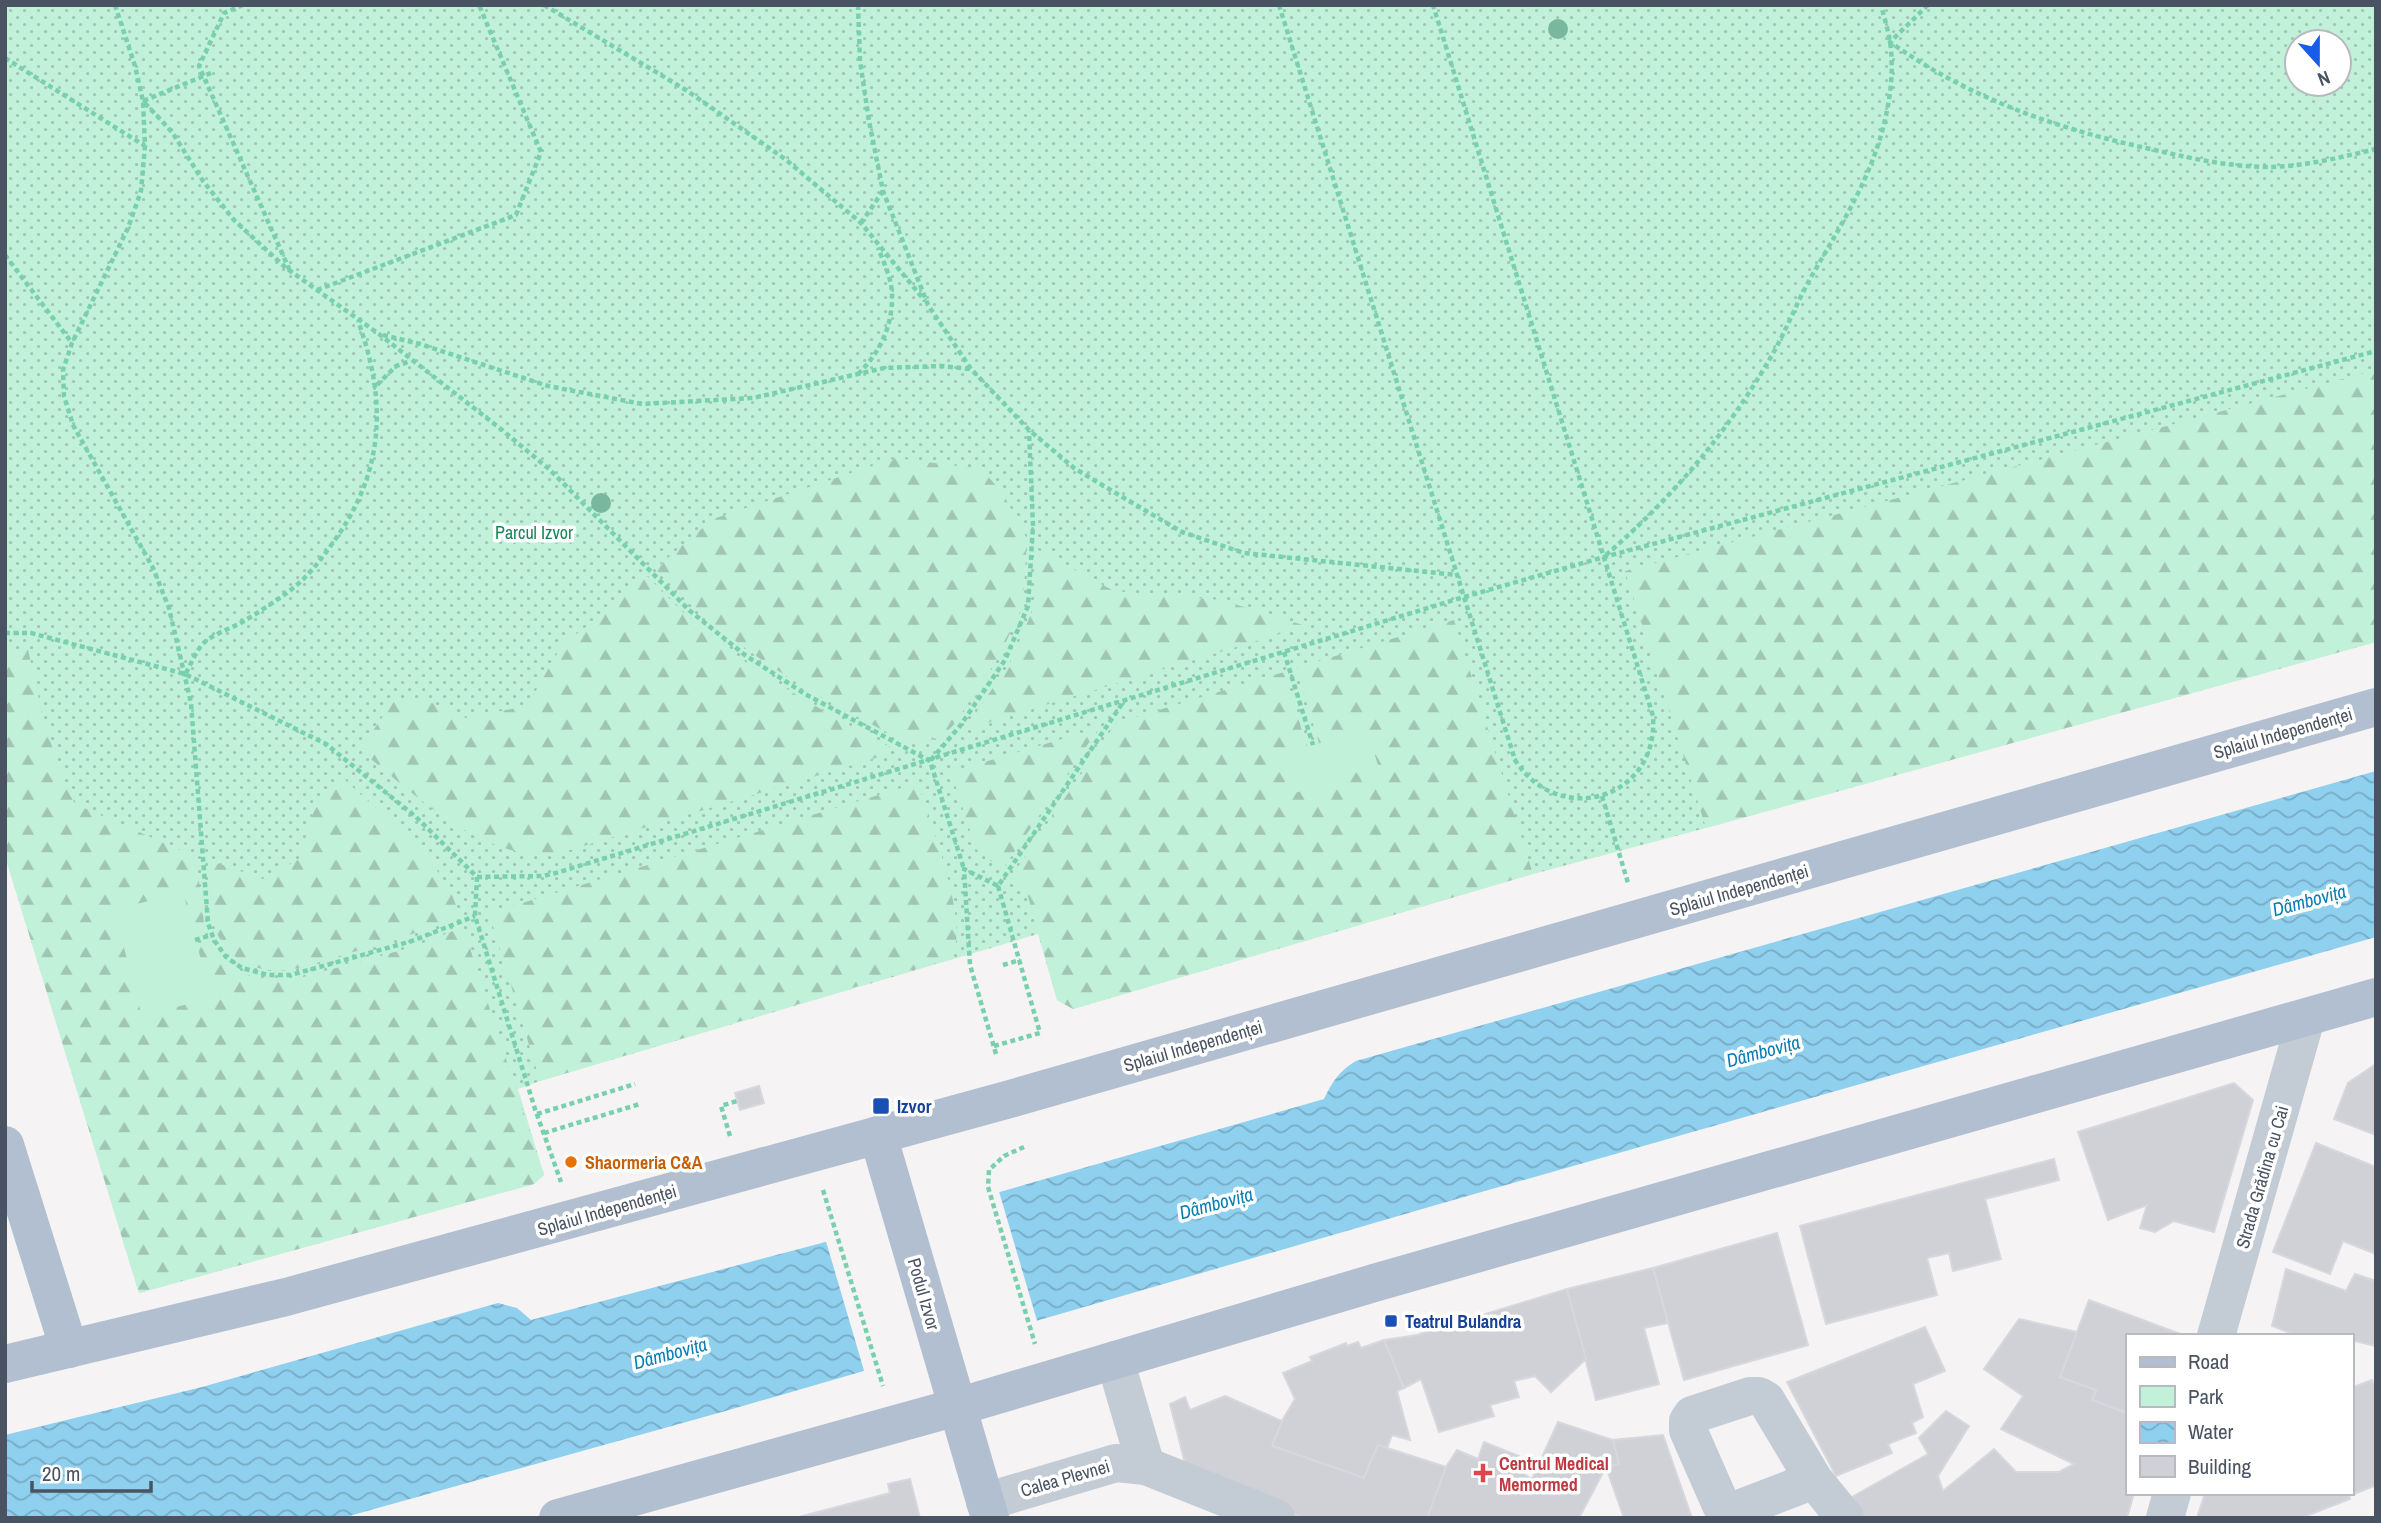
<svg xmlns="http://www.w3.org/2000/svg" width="2381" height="1523" viewBox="0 0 2381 1523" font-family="'Archivo Narrow',sans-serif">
  <defs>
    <pattern id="green-dots" width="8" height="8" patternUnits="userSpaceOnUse" patternTransform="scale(1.75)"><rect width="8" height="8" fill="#c2f1d9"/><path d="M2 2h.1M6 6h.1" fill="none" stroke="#a0c6b3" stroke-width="1.8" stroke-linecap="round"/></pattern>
    <pattern id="forest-firs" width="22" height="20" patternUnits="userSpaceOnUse" patternTransform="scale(1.75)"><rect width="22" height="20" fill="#c2f1d9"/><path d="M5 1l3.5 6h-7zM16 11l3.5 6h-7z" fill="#a0c6b3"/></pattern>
    <pattern id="water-waves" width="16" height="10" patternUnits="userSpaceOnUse" patternTransform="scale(1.75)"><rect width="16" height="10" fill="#8fd0ef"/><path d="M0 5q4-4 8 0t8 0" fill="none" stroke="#77abc5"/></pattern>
  </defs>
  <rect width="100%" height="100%" fill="#f5f3f3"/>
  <path fill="url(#green-dots)" fill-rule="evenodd" d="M 5,5 L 2376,5 L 2376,642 L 1706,828 L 1533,874 L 1073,1009 L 1057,1000 L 1038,934 L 540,1081 L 518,1089 L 544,1175 L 534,1184 L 139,1293 L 5,856 ZM 2297,42 L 2339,42 L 2339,84 L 2297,84 Z"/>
  <g fill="url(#forest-firs)">
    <polygon points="2376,370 2376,642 1706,828 1625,571"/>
    <path d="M 896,458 L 981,469 L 1002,492 L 1027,539 L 1023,605 L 999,657 L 955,723 C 943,738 929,742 910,744 C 855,716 798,687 748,650 C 714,626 685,598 655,569 L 713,519 Z"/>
    <polygon points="1038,550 1114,591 1221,600 1306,626 967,729 966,727 1010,663 1034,607"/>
    <path d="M 647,576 C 660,589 672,602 685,614 C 746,669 818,709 890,747 L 892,750 L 889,754 L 567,851 C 558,853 549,856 540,855 C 471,851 412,792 360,750 L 393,701 L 421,698 L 466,718 L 527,706 L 562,645 L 604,613 Z"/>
    <polygon points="1454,620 1533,874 1073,1009 1057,1000 1026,889 1011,877 1116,723 1284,672 1307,747 1280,756 1366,728 1319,743 1296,668"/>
    <path d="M 28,649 C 39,703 51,755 75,804 L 196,857 L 205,931 L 194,935 L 182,892 L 210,998 L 197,945 L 210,942 L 222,960 L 240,973 L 267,981 L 292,980 L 413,947 L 463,927 L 544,1175 L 534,1184 L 139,1293 L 5,856 L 5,650 Z"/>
    <polygon points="1099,728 1002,870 976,849 951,772"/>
    <path d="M 343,778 C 377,811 428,848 450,891 C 454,899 457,908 460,917 C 418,933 376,946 332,958 C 312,964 290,973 269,970 C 248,968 231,957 220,939 C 207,918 210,885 208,860 L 263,879 L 299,859 L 314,810 Z"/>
    <path d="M 918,783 C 928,816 971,926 952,953 C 945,962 932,964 922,967 L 540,1081 L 489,913 Z"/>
  </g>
  <g fill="#c2f1d9">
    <polygon points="1366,728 1378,765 1292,794 1280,756"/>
    <polygon points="183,892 211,998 142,1016 114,910"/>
  </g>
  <path fill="url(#water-waves)" d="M 2376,771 L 2376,937 L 1436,1205 L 729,1410 L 342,1518 L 5,1518 L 5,1435 L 202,1387 L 498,1303 L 517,1308 L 531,1320 L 818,1244 L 1324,1099 C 1332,1082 1339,1071 1356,1061 Z"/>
  <polygon fill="#f5f3f3" points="998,1188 1038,1324 865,1374 825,1238"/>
  <g fill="#cfd1d7" stroke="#d7d8de" stroke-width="2">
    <polygon points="2376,1064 2376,1135 2334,1119 2348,1083"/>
    <polygon points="2234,1083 2253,1100 2214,1232 2174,1221 2155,1232 2140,1228 2147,1205 2108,1220 2078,1132"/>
    <polygon points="759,1086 764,1103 740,1110 735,1093"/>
    <polygon points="2316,1143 2376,1167 2376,1254 2343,1241 2330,1274 2273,1252"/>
    <polygon points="2054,1159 2059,1180 1985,1199 2001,1259 1953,1271 1949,1253 1927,1258 1937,1295 1826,1324 1800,1226"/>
    <polygon points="1777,1233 1808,1345 1684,1380 1653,1268"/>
    <polygon points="1653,1268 1668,1323 1644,1328 1659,1384 1596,1400 1567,1289"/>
    <polygon points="2286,1269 2346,1291 2355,1274 2376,1281 2375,1346 2351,1340 2351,1336 2298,1336 2272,1326"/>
    <polygon points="1567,1289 1586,1359 1551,1392 1535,1376 1514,1381 1519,1397 1490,1405 1494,1416 1439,1432 1421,1379 1404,1388 1384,1340 1417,1335"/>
    <polygon points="2089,1300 2183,1335 2127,1336 2127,1413 2092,1400 2096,1390 2060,1377"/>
    <polygon points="2019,1319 2077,1332 2060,1377 2096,1390 2092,1400 2127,1413 2127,1493 2134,1493 2127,1518 1865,1518 1852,1497 1928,1454 1919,1438 1946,1411 1969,1426 1938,1476 1943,1491 1994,1449 2016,1472 2059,1472 2074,1464 2001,1429 2023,1396 1984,1369"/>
    <polygon points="1925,1327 1945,1371 1913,1384 1923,1417 1912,1423 1916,1433 1888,1444 1892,1453 1836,1476 1787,1382"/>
    <polygon points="1384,1340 1404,1388 1397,1391 1410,1440 1392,1435 1387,1448 1378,1445 1364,1478 1272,1446 1282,1421 1295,1399 1283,1373 1312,1361 1310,1357 1346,1343 1347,1346 1358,1342 1361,1348"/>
    <polygon points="2372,1380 2376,1388 2376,1485 2352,1495 2351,1388"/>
    <polygon points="1225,1396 1282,1421 1272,1446 1364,1478 1378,1445 1446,1467 1427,1518 1303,1518 1187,1471 1170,1404 1185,1397 1190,1410"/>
    <polygon points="1558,1422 1613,1440 1619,1464 1606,1467 1579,1518 1427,1518 1446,1467 1457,1450 1478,1459 1484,1442 1519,1456 1514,1468 1532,1479"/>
    <polygon points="1663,1435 1692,1518 1624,1518 1606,1467 1619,1464 1613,1440"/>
    <polygon points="910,1479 920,1518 795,1518 890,1493 888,1484"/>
    <polygon points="2205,1493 2348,1493 2350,1499 2301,1518 2197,1518"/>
  </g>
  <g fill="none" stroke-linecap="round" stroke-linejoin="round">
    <g stroke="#79d0af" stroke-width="4.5" stroke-dasharray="5 3.5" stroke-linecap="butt">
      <polyline points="115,5 135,66 143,101 145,146 141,191 128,228 72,343 63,370 64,396 73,425 153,568 169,608 191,703 208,923 214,940 226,957 242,968 268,975 291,975 412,941 475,916"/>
      <polyline points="243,5 224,13 199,66 290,271"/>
      <polyline points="544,5 686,90 785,159 861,223 925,301"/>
      <polyline points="858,5 860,61 869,121 883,191 928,305 971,369 1029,430 1074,468 1124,498 1182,532 1244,553 1457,575"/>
      <path d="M 1279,5 L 1515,760 C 1559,829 1659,799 1653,716 L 1433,5"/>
      <path d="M 1928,5 L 1890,42 C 1970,99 2060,130 2155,150 C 2193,159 2231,167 2271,167 C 2306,166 2342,157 2376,149"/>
      <polyline points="5,58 145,146"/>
      <polyline points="211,73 143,101 172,132 203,181 234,220 286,268 379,334 502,430 549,469 690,611 745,655 805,694 930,761 964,869"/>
      <polyline points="861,223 883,191"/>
      <polyline points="5,255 72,343"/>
      <polyline points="317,290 516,215 541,152 479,5"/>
      <polyline points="383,335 420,344 548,386 642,404 753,398 884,368 941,366 970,369"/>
      <path d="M 858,374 C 879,354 893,326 892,295 C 892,279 884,263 878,248"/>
      <polyline points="377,385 396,366 411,361"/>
      <path d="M 1606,555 C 1673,497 1728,432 1772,355 C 1786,331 1796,304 1810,279 C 1842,223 1877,170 1888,105 C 1892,85 1893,62 1890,42 C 1888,29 1884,17 1881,5"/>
      <polyline points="5,633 31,633 185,674 326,744 416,817 477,877 475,916 535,1109 561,1182"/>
      <polyline points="1284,652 1313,745"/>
      <path d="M 186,673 C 191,664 197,648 206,641 C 215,634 228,629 239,624 C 256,614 273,603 288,592 C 306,579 319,562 332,544 C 384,473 388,403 358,321"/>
      <polyline points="931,760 960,726 1005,660 1028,606 1033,525 1029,431"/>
      <polyline points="1602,796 1628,883"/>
      <polyline points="477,877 543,876 556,873 1464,597 1604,557 2376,351"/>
      <polyline points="195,940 212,935"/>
      <polyline points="1003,965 1020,960"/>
      <polyline points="994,1046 1040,1033 998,886"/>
      <polyline points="996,1054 970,965 964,869 998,886 1124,701"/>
      <polyline points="537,1114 635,1084"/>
      <polyline points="544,1133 640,1104"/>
      <polyline points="730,1136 721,1106 737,1101"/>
      <polyline points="1024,1147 1004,1156 989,1170 988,1187 1035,1344"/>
      <polyline points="823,1190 883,1386"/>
    </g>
    <g stroke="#c3cbd4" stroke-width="38">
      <polyline points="2216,1336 2306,1018"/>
      <polyline points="1115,1360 1146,1466"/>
      <polyline points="1814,1480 1736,1510 1727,1510 1721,1505 1688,1430 1688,1421 1692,1415 1750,1396 1759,1396 1766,1400 1814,1480 1845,1518"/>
      <polyline points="985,1502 1116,1463 1146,1466 1276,1518"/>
      <polyline points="2165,1518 2172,1493"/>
    </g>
    <g stroke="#b2bfd1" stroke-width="38">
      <polyline points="878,1135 990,1518"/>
      <polyline points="5,1145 69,1349"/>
      <polyline points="5,1364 286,1297 1010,1099 2376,707"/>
      <polyline points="558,1518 957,1407 1374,1283 2376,997"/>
    </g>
  </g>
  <g fill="#7ab79f">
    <circle cx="1558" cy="29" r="10"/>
    <circle cx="601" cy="503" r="10"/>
  </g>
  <g fill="#1a4fb4" stroke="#fff" stroke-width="2.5">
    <rect x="872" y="1097" width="18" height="18" rx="3.5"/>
    <rect x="1384" y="1314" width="14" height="14" rx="3.5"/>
  </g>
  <circle fill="#e8710a" stroke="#fff" stroke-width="2.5" cx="571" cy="1162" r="7"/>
  <path fill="#e0444e" stroke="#fff" stroke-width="2.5" d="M1479.5 1462.5h7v7h7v7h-7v7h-7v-7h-7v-7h7z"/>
  <g text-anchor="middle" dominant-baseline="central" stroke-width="7" stroke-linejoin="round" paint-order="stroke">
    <g font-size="18" fill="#16865a" stroke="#fff">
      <text x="534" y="532">Parcul Izvor</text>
    </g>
    <g font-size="18" fill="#4a5361" stroke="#fff">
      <text transform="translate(2283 733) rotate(-16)">Splaiul Independenței</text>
      <text transform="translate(1739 890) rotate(-16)">Splaiul Independenței</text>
      <text transform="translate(1193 1046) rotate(-16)">Splaiul Independenței</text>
      <text transform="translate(2262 1177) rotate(-74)">Strada Grădina cu Cai</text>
      <text transform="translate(607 1210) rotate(-16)">Splaiul Independenței</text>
      <text transform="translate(924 1294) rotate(74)">Podul Izvor</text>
      <text transform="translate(1065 1478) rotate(-16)">Calea Plevnei</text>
    </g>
    <g font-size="18" font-weight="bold" fill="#164399" stroke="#fff" text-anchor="start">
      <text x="897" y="1106">Izvor</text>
      <text x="1405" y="1321">Teatrul Bulandra</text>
    </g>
    <g font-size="18" font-weight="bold" fill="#c56008" stroke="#fff" text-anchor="start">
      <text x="585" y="1162">Shaormeria C&amp;A</text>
    </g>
    <g font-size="18" font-weight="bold" fill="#be3a42" stroke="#fff" text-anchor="start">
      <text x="1499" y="1463">Centrul Medical<tspan x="1499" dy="21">Memormed</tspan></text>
    </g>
    <g font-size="19" font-style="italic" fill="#0a7eb3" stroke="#fff">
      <text transform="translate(2309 900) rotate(-15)">Dâmbovița</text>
      <text transform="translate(1763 1051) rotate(-15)">Dâmbovița</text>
      <text transform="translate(1216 1203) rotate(-15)">Dâmbovița</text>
      <text transform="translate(670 1353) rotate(-15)">Dâmbovița</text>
    </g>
  </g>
  <rect width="2381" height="1523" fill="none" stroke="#4a5361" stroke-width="14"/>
  <rect x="2126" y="1334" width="228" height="161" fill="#ffffff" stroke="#b7bac0" stroke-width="2"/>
  <rect x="2140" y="1357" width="35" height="10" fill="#b2bfd1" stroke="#b7bac0" stroke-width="2"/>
  <text x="2188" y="1369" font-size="21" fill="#4a5361">Road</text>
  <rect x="2140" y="1386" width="35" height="21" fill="#c2f1d9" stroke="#b7bac0" stroke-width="2"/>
  <text x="2188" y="1404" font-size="21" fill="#4a5361">Park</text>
  <rect x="2140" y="1422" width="35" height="21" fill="url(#water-waves)" stroke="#b7bac0" stroke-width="2"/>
  <text x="2188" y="1439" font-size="21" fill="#4a5361">Water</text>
  <rect x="2140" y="1456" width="35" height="21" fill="#cfd1d7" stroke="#b7bac0" stroke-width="2"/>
  <text x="2188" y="1474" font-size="21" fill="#4a5361">Building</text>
  <g transform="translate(2318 63) rotate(159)"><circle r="33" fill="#ffffff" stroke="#b7bac0" stroke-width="2"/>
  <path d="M0-5L12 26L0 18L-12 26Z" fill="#185de9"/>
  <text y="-10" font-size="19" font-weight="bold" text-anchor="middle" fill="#4a5361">N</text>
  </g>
  <path d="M32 1481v10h119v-10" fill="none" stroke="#4a5361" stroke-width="3.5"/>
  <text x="42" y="1481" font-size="21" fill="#4a5361" stroke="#ffffff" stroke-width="5" paint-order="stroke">20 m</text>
</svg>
